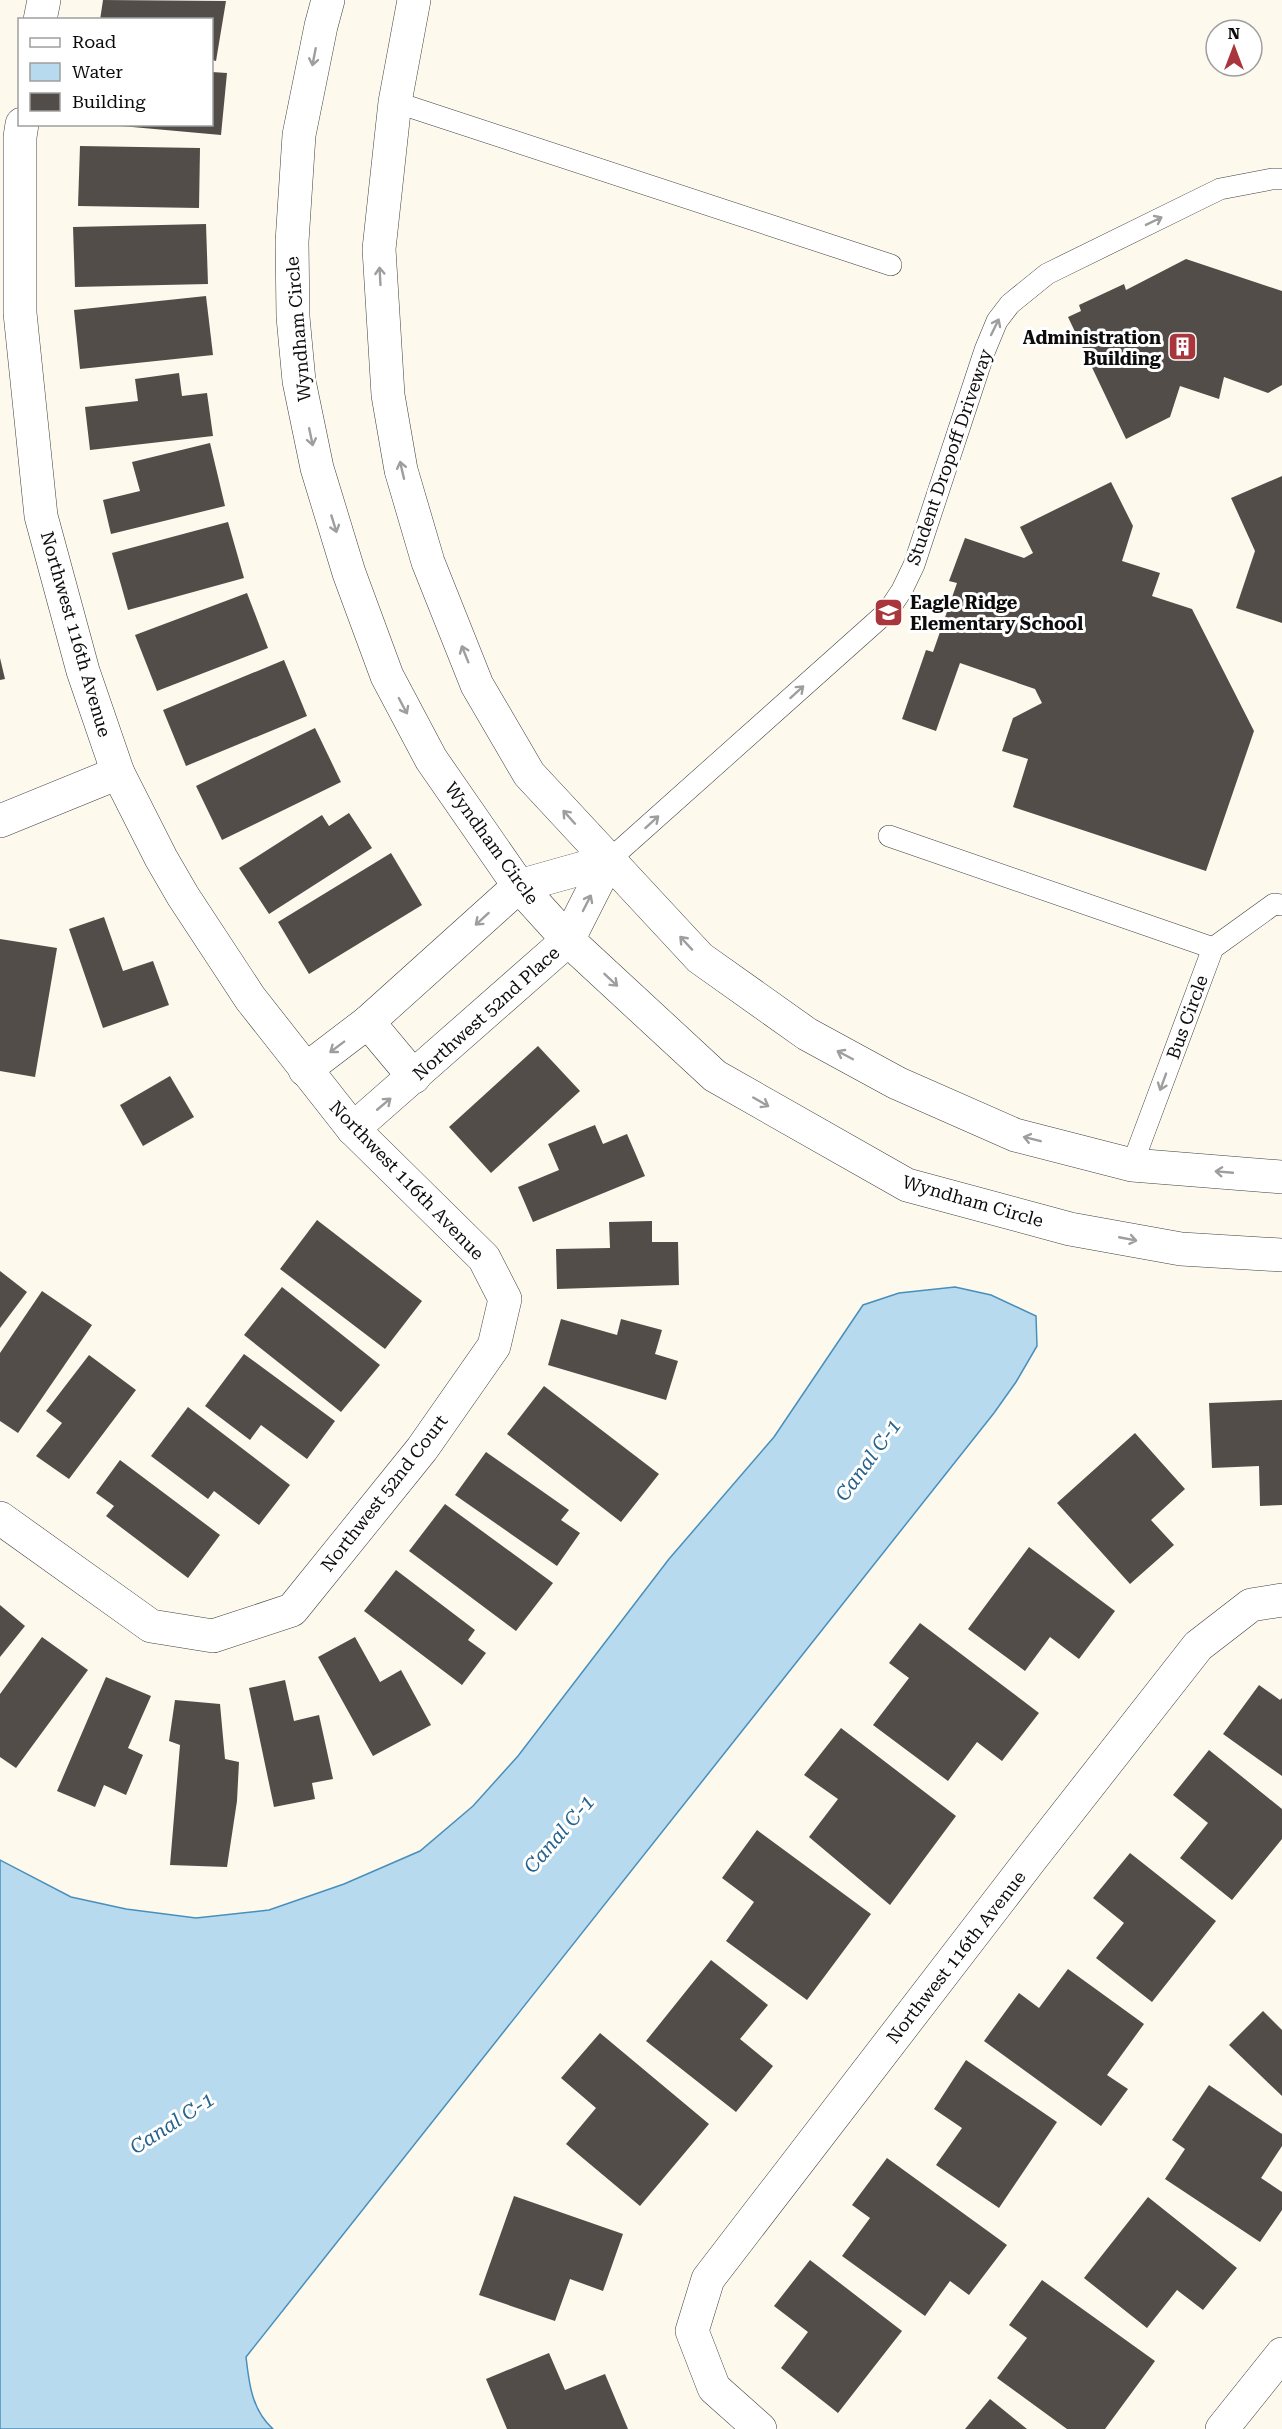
<svg xmlns="http://www.w3.org/2000/svg" width="1282" height="2429" viewBox="0 0 1282 2429" font-family="'Roboto Serif',serif">
  <rect width="100%" height="100%" fill="#fdf9ed"/>
  <path fill="#b8daee" stroke="#488fbc" stroke-width="1.5" d="M 955,1287 L 991,1295 L 1036,1316 L 1037,1346 L 1016,1382 L 994,1413 L 246,2357 C 249,2384 252,2410 273,2429 L 0,2429 L 0,1860 L 71,1897 L 126,1909 L 196,1918 L 269,1910 L 344,1884 L 420,1851 L 473,1806 L 518,1756 L 669,1559 L 774,1437 L 863,1305 L 899,1293 Z"/>
  <g fill="#534d49">
    <polygon points="103,0 226,1 216,61 212,60 212,20 100,20"/>
    <polygon points="212,72 227,73 221,135 121,126 212,124"/>
    <polygon points="80,146 200,148 199,208 78,206"/>
    <polygon points="206,224 208,284 75,287 73,227"/>
    <polygon points="1186,259 1282,291 1282,385 1268,393 1224,377 1219,399 1180,386 1170,417 1126,439 1068,317 1081,311 1079,305 1124,284 1126,290"/>
    <polygon points="206,296 213,355 80,369 74,310"/>
    <polygon points="179,373 182,396 207,393 213,436 90,450 85,407 138,401 135,379"/>
    <polygon points="210,443 225,506 111,534 103,500 140,491 132,462"/>
    <polygon points="1282,476 1282,623 1236,608 1255,551 1231,498"/>
    <polygon points="1111,482 1133,526 1122,561 1160,573 1152,596 1192,609 1254,731 1206,871 1013,807 1028,759 1002,751 1013,718 1042,703 1035,689 960,663 936,731 902,719 926,650 933,652 957,583 949,581 965,538 1024,558 1033,553 1020,527"/>
    <polygon points="228,522 244,578 128,610 112,553"/>
    <polygon points="247,593 268,648 157,691 135,635"/>
    <polygon points="0,658 5,679 0,680"/>
    <polygon points="284,660 307,716 186,766 163,710"/>
    <polygon points="315,728 341,782 222,840 196,786"/>
    <polygon points="349,813 372,848 269,914 239,868 322,815 329,826"/>
    <polygon points="391,853 422,905 309,974 278,922"/>
    <polygon points="104,917 123,971 153,961 169,1005 103,1028 69,929"/>
    <polygon points="0,939 57,948 35,1077 0,1071"/>
    <polygon points="538,1046 580,1091 491,1173 449,1127"/>
    <polygon points="170,1076 194,1117 143,1146 120,1105"/>
    <polygon points="595,1125 603,1144 627,1134 645,1176 533,1222 518,1187 559,1170 548,1144"/>
    <polygon points="317,1220 422,1301 385,1349 280,1269"/>
    <polygon points="652,1221 652,1242 678,1242 679,1285 557,1289 556,1249 610,1248 609,1222"/>
    <polygon points="0,1271 27,1292 0,1328"/>
    <polygon points="282,1287 380,1365 341,1412 244,1335"/>
    <polygon points="42,1291 92,1325 18,1433 0,1421 0,1353"/>
    <polygon points="561,1319 617,1335 621,1319 662,1330 655,1354 678,1361 666,1400 548,1365"/>
    <polygon points="244,1354 335,1421 307,1459 261,1425 250,1440 205,1406"/>
    <polygon points="89,1355 136,1390 69,1479 36,1456 62,1423 46,1411"/>
    <polygon points="544,1386 659,1474 621,1522 507,1434"/>
    <polygon points="1282,1400 1282,1505 1260,1506 1259,1466 1212,1468 1209,1403"/>
    <polygon points="188,1407 290,1485 259,1525 214,1491 208,1499 151,1456"/>
    <polygon points="1135,1433 1185,1489 1151,1520 1174,1545 1130,1584 1057,1503"/>
    <polygon points="486,1452 569,1510 561,1520 580,1533 557,1566 455,1495"/>
    <polygon points="120,1460 220,1535 188,1578 106,1516 114,1506 96,1493"/>
    <polygon points="445,1504 553,1583 516,1631 409,1551"/>
    <polygon points="1029,1547 1115,1611 1079,1659 1050,1637 1025,1671 968,1629"/>
    <polygon points="396,1570 475,1630 468,1640 486,1653 462,1685 364,1611"/>
    <polygon points="0,1605 25,1626 0,1657"/>
    <polygon points="920,1623 1039,1713 1002,1761 977,1742 948,1781 873,1725 909,1678 889,1663"/>
    <polygon points="42,1637 88,1670 16,1768 0,1757 0,1694"/>
    <polygon points="355,1637 380,1682 401,1670 431,1725 373,1756 318,1657"/>
    <polygon points="106,1677 151,1696 128,1748 143,1755 126,1795 104,1785 95,1807 57,1791"/>
    <polygon points="285,1680 294,1721 319,1715 333,1779 312,1783 315,1799 274,1807 249,1688"/>
    <polygon points="1259,1685 1280,1700 1282,1698 1282,1776 1223,1734"/>
    <polygon points="175,1700 220,1704 225,1759 239,1762 237,1801 227,1867 170,1865 180,1745 169,1741"/>
    <polygon points="841,1728 956,1816 890,1905 809,1837 838,1799 804,1775"/>
    <polygon points="1209,1750 1282,1809 1282,1839 1232,1900 1180,1858 1208,1823 1173,1795"/>
    <polygon points="757,1830 871,1914 807,2000 726,1941 754,1902 722,1878"/>
    <polygon points="1130,1853 1216,1921 1152,2002 1096,1958 1124,1923 1093,1898"/>
    <polygon points="711,1960 768,2005 740,2039 773,2066 736,2112 646,2041"/>
    <polygon points="1068,1969 1144,2024 1107,2075 1128,2089 1101,2126 984,2041 1019,1993 1039,2008"/>
    <polygon points="1263,2011 1282,2030 1282,2096 1229,2045"/>
    <polygon points="600,2033 709,2124 640,2206 566,2144 596,2108 561,2078"/>
    <polygon points="966,2060 1057,2122 999,2208 936,2165 962,2128 934,2109"/>
    <polygon points="1209,2085 1282,2134 1282,2146 1261,2178 1282,2192 1282,2210 1260,2242 1165,2179 1185,2149 1172,2140"/>
    <polygon points="887,2158 1007,2245 969,2295 950,2281 925,2316 842,2256 870,2218 852,2205"/>
    <polygon points="514,2196 623,2234 603,2291 570,2279 555,2321 479,2295"/>
    <polygon points="1148,2197 1237,2268 1203,2310 1177,2290 1147,2328 1084,2278"/>
    <polygon points="810,2260 902,2331 838,2413 781,2368 808,2332 774,2306"/>
    <polygon points="1042,2280 1155,2361 1105,2429 1067,2429 997,2378 1027,2338 1009,2325"/>
    <polygon points="549,2353 565,2390 605,2374 628,2429 507,2429 486,2379"/>
    <polygon points="990,2399 1027,2429 965,2429"/>
  </g>
  <g fill="none" stroke-linecap="round" stroke-linejoin="round">
    <defs>
      <g id="lane">
        <polyline points="395,102 891,265"/>
        <polyline points="889,836 1213,948"/>
        <polyline points="608,861 888,611 902,590 914,565 985,350 997,321 1010,304 1047,274 1220,189 1272,179 1282,179"/>
        <polyline points="1132,1165 1213,948 1274,904 1282,905"/>
      </g>
      <g id="street">
        <polyline points="328,0 321,26 299,135 292,242 293,317 299,381 317,468 349,573 387,676 431,759 519,886 568,940 715,1076 907,1185 1070,1229 1181,1249 1282,1255"/>
        <polyline points="414,0 395,102 379,249 388,395 401,470 428,562 477,685 529,774 700,958 807,1034 897,1083 1015,1135 1132,1165 1282,1177"/>
        <polyline points="40,20 44,0"/>
        <polyline points="0,821 118,773"/>
        <polyline points="368,1022 414,1077"/>
        <polyline points="305,1070 368,1022 519,886 608,861"/>
        <polyline points="353,1129 568,940 608,861"/>
        <polyline points="0,1518 151,1626 213,1636 292,1610 422,1449 494,1346 505,1299 484,1258 353,1129 250,998 183,896 161,858 118,773 83,671 41,516 20,313 20,137 22,124"/>
        <polyline points="760,2429 714,2388 692,2331 708,2279 1031,1859 1198,1646 1251,1605 1282,1600"/>
        <polyline points="1222,2429 1282,2354"/>
      </g>
    </defs>
    <use href="#lane" stroke="#3f3f3f" stroke-width="22"/>
    <use href="#street" stroke="#3f3f3f" stroke-width="34"/>
    <use href="#lane" stroke="#fff" stroke-width="21"/>
    <use href="#street" stroke="#fff" stroke-width="33"/>
  </g>
  <defs><path id="oneway-shaft" d="M-6 0H5M1.5-3L5.5 0L1.5 3" fill="none" stroke-width="1.6" stroke-linecap="round" stroke-linejoin="round" transform="scale(1.5)"/></defs>
  <g stroke="#9e9e9e">
    <use href="#oneway-shaft" transform="translate(314 57) rotate(101)"/>
    <use href="#oneway-shaft" transform="translate(1154 221) rotate(-26)"/>
    <use href="#oneway-shaft" transform="translate(380 276) rotate(-93)"/>
    <use href="#oneway-shaft" transform="translate(995 327) rotate(-64)"/>
    <use href="#oneway-shaft" transform="translate(311 437) rotate(78)"/>
    <use href="#oneway-shaft" transform="translate(402 470) rotate(-103)"/>
    <use href="#oneway-shaft" transform="translate(334 524) rotate(73)"/>
    <use href="#oneway-shaft" transform="translate(465 654) rotate(-112)"/>
    <use href="#oneway-shaft" transform="translate(797 692) rotate(-42)"/>
    <use href="#oneway-shaft" transform="translate(403 706) rotate(62)"/>
    <use href="#oneway-shaft" transform="translate(569 817) rotate(-132)"/>
    <use href="#oneway-shaft" transform="translate(652 822) rotate(-42)"/>
    <use href="#oneway-shaft" transform="translate(587 903) rotate(-63)"/>
    <use href="#oneway-shaft" transform="translate(482 919) rotate(138)"/>
    <use href="#oneway-shaft" transform="translate(686 943) rotate(-133)"/>
    <use href="#oneway-shaft" transform="translate(611 980) rotate(43)"/>
    <use href="#oneway-shaft" transform="translate(337 1047) rotate(143)"/>
    <use href="#oneway-shaft" transform="translate(845 1055) rotate(-152)"/>
    <use href="#oneway-shaft" transform="translate(1163 1082) rotate(110)"/>
    <use href="#oneway-shaft" transform="translate(761 1102) rotate(30)"/>
    <use href="#oneway-shaft" transform="translate(384 1104) rotate(-40)"/>
    <use href="#oneway-shaft" transform="translate(1032 1139) rotate(-166)"/>
    <use href="#oneway-shaft" transform="translate(1224 1172) rotate(-175)"/>
    <use href="#oneway-shaft" transform="translate(1128 1239) rotate(11)"/>
  </g>
  <defs>
    <symbol id="building-square" viewBox="-11 -11 22 22"><rect x="-9" y="-9" width="18" height="18" rx="4" fill="#aa363d" stroke="#fff"/><path d="M-4-6H4V6H1V3H-1V6H-4ZM-2.5-4.3h1.7v1.8h-1.7ZM.8-4.3h1.7v1.8H.8ZM-2.5-1h1.7V.8h-1.7ZM.8-1h1.7V.8H.8Z" fill="#fff"/></symbol>
    <symbol id="school-square" viewBox="-11 -11 22 22"><rect x="-9" y="-9" width="18" height="18" rx="4" fill="#aa363d" stroke="#fff"/><path d="M0-5L7-2L0 1L-7-2ZM-4 1L0 2.5L4 1V4Q0 6-4 4Z" fill="#fff"/></symbol>
  </defs>
  <g fill-rule="evenodd">
    <use href="#building-square" x="1166" y="330" width="33" height="33"/>
    <use href="#school-square" x="872" y="596" width="33" height="33"/>
  </g>
  <g text-anchor="middle" dominant-baseline="central" stroke-width="6" stroke-linejoin="round" paint-order="stroke">
    <g font-size="18" fill="#0c0c0c" stroke="#fff">
      <text transform="translate(298 329) rotate(-95)">Wyndham Circle</text>
      <text transform="translate(949 457) rotate(-71)">Student Dropoff Driveway</text>
      <text transform="translate(76 634) rotate(74)">Northwest 116th Avenue</text>
      <text transform="translate(492 843) rotate(54)">Wyndham Circle</text>
      <text transform="translate(486 1013) rotate(-42)">Northwest 52nd Place</text>
      <text transform="translate(1187 1017) rotate(-70)">Bus Circle</text>
      <text transform="translate(407 1180) rotate(46)">Northwest 116th Avenue</text>
      <text transform="translate(973 1201) rotate(16)">Wyndham Circle</text>
      <text transform="translate(384 1493) rotate(-52)">Northwest 52nd Court</text>
      <text transform="translate(956 1957) rotate(-52)">Northwest 116th Avenue</text>
    </g>
    <g font-size="18" font-weight="bold" fill="#0c0c0c" stroke="#fff" text-anchor="end">
      <text x="1161" y="337">Administration<tspan x="1161" dy="21">Building</tspan></text>
      <text x="910" y="602" text-anchor="start">Eagle Ridge<tspan x="910" dy="21">Elementary School</tspan></text>
    </g>
    <g font-size="20" font-style="italic" fill="#25628d" stroke="#fff">
      <text transform="translate(868 1460) rotate(-54)">Canal C-1</text>
      <text transform="translate(559 1834) rotate(-49)">Canal C-1</text>
      <text transform="translate(172 2123) rotate(-33)">Canal C-1</text>
    </g>
  </g>
  <rect x="18" y="18" width="195" height="108" fill="#ffffff" stroke="#9e9e9e" stroke-width="1.5"/>
  <rect x="30" y="38" width="30" height="9" fill="#ffffff" stroke="#9e9e9e" stroke-width="1.5"/>
  <text x="72" y="48" font-size="18" fill="#0c0c0c">Road</text>
  <rect x="30" y="63" width="30" height="18" fill="#b8daee" stroke="#9e9e9e" stroke-width="1.5"/>
  <text x="72" y="78" font-size="18" fill="#0c0c0c">Water</text>
  <rect x="30" y="93" width="30" height="18" fill="#534d49" stroke="#9e9e9e" stroke-width="1.5"/>
  <text x="72" y="108" font-size="18" fill="#0c0c0c">Building</text>
  <g transform="translate(1234 48)"><circle r="28" fill="#ffffff" stroke="#9e9e9e" stroke-width="1.5"/>
  <path d="M0-4.5L10 22L0 15L-10 22Z" fill="#aa363d"/>
  <text y="-9" font-size="16" font-weight="bold" text-anchor="middle" fill="#0c0c0c">N</text>
  </g>
</svg>
